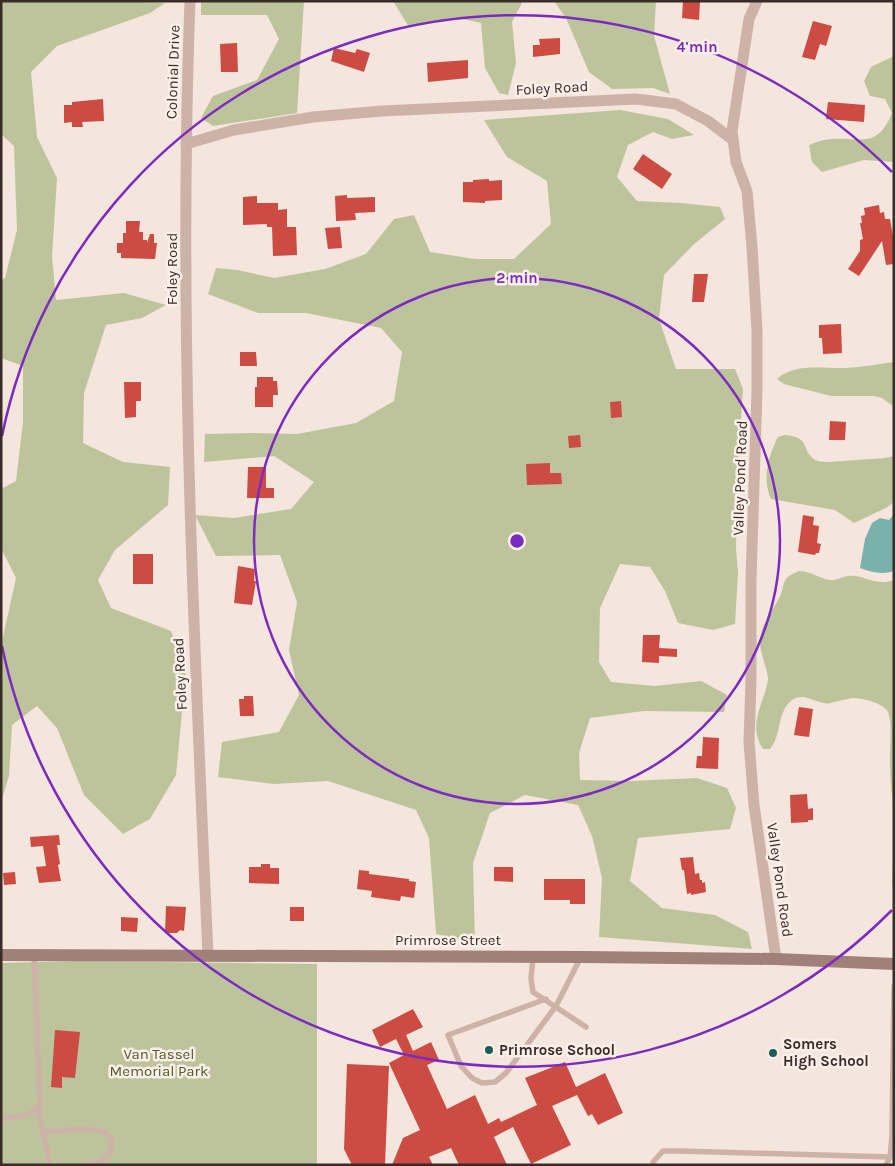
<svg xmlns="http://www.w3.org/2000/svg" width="895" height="1166" viewBox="0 0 895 1166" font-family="Karla,sans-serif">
  <rect width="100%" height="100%" fill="#f4e5dd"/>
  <g fill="#bdc49c">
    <polygon points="1,1 115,1 165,3 150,13 57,46 31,72 37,137 57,178 52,256 56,300 124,293 166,305 142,318 106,325 84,393 83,443 123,462 170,467 168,505 115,550 98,580 111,608 171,631 186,670 176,775 150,819 123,834 84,795 57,728 37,706 12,725 9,776 1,802 1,646 16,578 1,548 1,489 16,481 23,422 23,366 1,358 1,280 5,278 17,230 14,146 1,134"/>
    <polygon points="201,1 304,1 297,113 213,126 201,118 213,96 257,80 279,39 267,15 201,15"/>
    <polygon points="393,1 523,1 512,22 516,63 508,95 499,93 485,68 481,23 454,17 409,27"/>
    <polygon points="554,1 656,1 654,36 670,94 653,88 612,89 589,72 566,18"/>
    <path d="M 894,56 L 894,162 L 864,160 L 822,172 L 812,162 L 809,145 C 814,143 819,141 824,140 C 857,134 876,153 892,113 L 885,99 L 870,96 L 864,81 L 871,67 Z"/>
    <polygon points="620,110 668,119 694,135 672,139 653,132 628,145 617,177 637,201 681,203 720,207 725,219 693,245 664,275 659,319 676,369 735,369 743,389 738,462 736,549 738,573 735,624 713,630 678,623 665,591 650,567 620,564 600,608 599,662 611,682 655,686 701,681 727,695 724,712 644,711 590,718 579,753 580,780 631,781 697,778 727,788 736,808 730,829 638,838 630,881 662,908 715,915 748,932 752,949 599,937 602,878 592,836 578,805 525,795 490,813 473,863 475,943 436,934 429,838 416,810 328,781 274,784 218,777 222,742 279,732 299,695 289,650 297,602 280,555 216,556 195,515 234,518 291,509 314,482 274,456 204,462 205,434 250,433 297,434 356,423 394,401 402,352 381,328 306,313 258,313 208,294 216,268 237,270 274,278 325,269 366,254 394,219 414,215 430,252 475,259 514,259 551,224 547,181 507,157 484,120"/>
    <path d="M 894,362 L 894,407 L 882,398 L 874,396 L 831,396 L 784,384 L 777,379 C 795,362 824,369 846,368 C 862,367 878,364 894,362 Z"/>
    <path d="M 785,435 C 811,437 801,450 814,459 C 818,462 824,462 829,462 L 884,458 L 894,456 L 894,502 L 886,508 L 854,523 L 835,510 L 771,499 C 762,479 768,456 778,437 Z"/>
    <path d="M 799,571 C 811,571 818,578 829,580 C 836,581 841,577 848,576 C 865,574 874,587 894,580 L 894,891 L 892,884 C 893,861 894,838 893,815 C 893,799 890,782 890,766 C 889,753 893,723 888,712 C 883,703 863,698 853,698 C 846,699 838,701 831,703 C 816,706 805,690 791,701 C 777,712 782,735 770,749 L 763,749 C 747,725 764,704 768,680 C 769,673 760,654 760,642 C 760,623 774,610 781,594 C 783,589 783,583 786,579 C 789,575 795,573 799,571 Z"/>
    <polygon points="78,961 317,964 317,1165 1,1165 1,963"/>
  </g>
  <path fill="#7ab2ab" d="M 894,514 L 894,571 C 882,575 871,572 860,568 L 865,539 L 872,523 L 880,518 L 889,520 Z"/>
  <g fill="#cc4b42">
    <polygon points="683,1 700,1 699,20 682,18"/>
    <polygon points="813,21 832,26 826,46 820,44 815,60 802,57"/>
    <polygon points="560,38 560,54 533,57 533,45 540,45 539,39"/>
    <polygon points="237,43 238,72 221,72 220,44"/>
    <polygon points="334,48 355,53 357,49 370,53 364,72 331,61"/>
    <polygon points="468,60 468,78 428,82 427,63"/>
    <polygon points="103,99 104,121 82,122 83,127 72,127 72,122 64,123 64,105 72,105 72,102"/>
    <polygon points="828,102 865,105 864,122 826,119"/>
    <polygon points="643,154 672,174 662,189 633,169"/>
    <polygon points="489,179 489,181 502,180 502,200 485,201 485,203 463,202 463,182 473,182 473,180"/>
    <polygon points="347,195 347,198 375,197 375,212 355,213 356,220 336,221 335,196"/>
    <polygon points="257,196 257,203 278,203 278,210 287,209 287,227 296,227 297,255 273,256 272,227 267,227 267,224 243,225 243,197"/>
    <polygon points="879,205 880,213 884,212 885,219 890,219 894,242 894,264 886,265 882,241 859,276 848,269 860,251 860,240 863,239 860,223 862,223 861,216 865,215 864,208"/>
    <polygon points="126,221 140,221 139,232 143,232 143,240 147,240 147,243 150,234 154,234 154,243 157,243 155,259 121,258 121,253 117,253 117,243 123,243 123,233 126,233"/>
    <polygon points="340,227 342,248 328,249 325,228"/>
    <polygon points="694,274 708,274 704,302 692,302"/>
    <polygon points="841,324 842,353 823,354 822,338 819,338 819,325"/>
    <polygon points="240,352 256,352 257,366 240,366"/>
    <polygon points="257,377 273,377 273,381 277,381 278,395 273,395 273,407 255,407 255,387 257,387"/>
    <polygon points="124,382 141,382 141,401 136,401 136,417 125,418"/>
    <polygon points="621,401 622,417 611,418 610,402"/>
    <polygon points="830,421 846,422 845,440 829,440"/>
    <polygon points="580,435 581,447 569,448 568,436"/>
    <polygon points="550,463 550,473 561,473 562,484 527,485 526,464"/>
    <polygon points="248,467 266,467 266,488 274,488 274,498 247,498"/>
    <polygon points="803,515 814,517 813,525 819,526 817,543 821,544 819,553 816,553 815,555 798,552"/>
    <rect x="133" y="554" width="20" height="30"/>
    <polygon points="238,566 255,569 254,581 256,581 252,605 234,603"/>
    <polygon points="643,635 660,635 659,648 677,649 677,657 659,656 659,663 642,662"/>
    <polygon points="244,696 253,696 254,716 240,716 239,699 244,699"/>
    <polygon points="799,707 813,709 809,737 794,735"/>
    <polygon points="703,737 719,738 718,769 696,768 697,756 702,756"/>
    <polygon points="807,794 808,809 813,808 813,820 808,820 808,822 791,823 790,795"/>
    <polygon points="59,835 60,845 57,845 60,864 58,865 61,881 39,883 36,867 46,866 43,846 31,847 30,837"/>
    <polygon points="693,857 695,874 699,873 700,880 702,880 702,883 705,882 706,892 691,895 691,893 687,894 684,870 682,870 680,858"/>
    <polygon points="261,864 270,864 270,868 279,868 279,884 249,883 249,867 261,867"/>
    <polygon points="494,867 513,867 513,882 494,881"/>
    <polygon points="359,870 369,871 369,874 409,879 409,881 416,882 414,898 401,896 400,901 371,897 372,891 357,889"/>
    <polygon points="15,872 16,884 4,885 3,873"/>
    <polygon points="544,879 585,879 585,904 570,904 570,900 544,900"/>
    <polygon points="166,906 186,907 184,931 180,930 177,933 165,933"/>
    <rect x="290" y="907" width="14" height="14"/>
    <polygon points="121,917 138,918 137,932 121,931"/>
    <polygon points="413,1009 423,1027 406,1035 413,1051 431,1042 439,1060 427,1065 447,1109 475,1095 488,1124 499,1118 501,1122 537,1105 525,1078 565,1062 576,1087 605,1073 623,1113 598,1125 592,1114 588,1116 577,1095 552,1106 571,1145 531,1164 513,1127 494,1137 507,1165 459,1165 451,1148 429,1157 433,1165 392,1165 403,1138 420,1130 389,1063 404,1055 396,1039 380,1047 372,1030"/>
    <polygon points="55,1030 80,1032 75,1078 62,1077 62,1088 51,1087"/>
    <polygon points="347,1064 389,1066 385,1165 352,1165 344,1149"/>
  </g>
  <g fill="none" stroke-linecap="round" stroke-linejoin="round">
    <g stroke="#cdb2a8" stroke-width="5.5">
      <polyline points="533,957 531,979 533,992 586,1027"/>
      <polyline points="546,999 448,1035 461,1066 472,1078 482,1083 495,1082 506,1073 556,1006 581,957"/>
      <polyline points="40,1104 40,1118 50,1165"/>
      <path d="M 1,1118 C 17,1117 30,1118 40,1104 L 34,955"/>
      <path d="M 43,1132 C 60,1131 103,1123 112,1139 L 111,1152 L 100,1162 L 87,1165"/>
      <polyline points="653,1165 653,1162 663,1151 680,1151 890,1157"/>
      <polyline points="886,1165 890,1157 892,1136 894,986"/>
    </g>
    <g stroke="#cdb2a8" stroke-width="11">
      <path d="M 190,1 C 178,319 194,637 208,955"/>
      <polyline points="757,1 749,19 732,131 736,162 747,191 752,247 757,330 757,391 751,579 751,680 749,742 754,805 776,959"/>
      <polyline points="186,144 234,130 313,117 382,111 636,99 676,104 708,121 733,140"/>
    </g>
    <polyline stroke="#a18079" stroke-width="12" points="1,955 582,957 776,959 894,964"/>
  </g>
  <g fill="none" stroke="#7b2cbf" stroke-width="2.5">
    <circle cx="517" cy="541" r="263"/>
    <path d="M892 910A526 526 0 0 1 2 646M2 436A526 526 0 0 1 892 172"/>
  </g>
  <g fill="#1b5d56" stroke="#fbf0e9" stroke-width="2">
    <circle cx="489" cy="1050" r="5"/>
    <circle cx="773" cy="1053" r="5"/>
  </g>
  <g text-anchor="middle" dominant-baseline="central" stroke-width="5" stroke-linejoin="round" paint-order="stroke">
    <g font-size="15" fill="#392b28" stroke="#fbf0e9">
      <text transform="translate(173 72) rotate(-88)">Colonial Drive</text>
      <text transform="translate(552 88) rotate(-3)">Foley Road</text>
      <text transform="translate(172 269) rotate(-90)">Foley Road</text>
      <text transform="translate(740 478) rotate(-88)">Valley Pond Road</text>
      <text transform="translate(180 674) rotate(-93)">Foley Road</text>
      <text transform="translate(780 880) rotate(82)">Valley Pond Road</text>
      <text x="448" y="940">Primrose Street</text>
    </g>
    <g font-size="15" font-weight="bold" fill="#392b28" stroke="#fbf0e9" text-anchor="start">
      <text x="783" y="1044">Somers<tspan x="783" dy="17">High School</tspan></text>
      <text x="499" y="1050">Primrose School</text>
    </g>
    <g font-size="15" fill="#50592b" stroke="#fbf0e9">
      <text x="159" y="1054">Van Tassel<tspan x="159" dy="17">Memorial Park</tspan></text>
    </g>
  </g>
  <circle cx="517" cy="541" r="8" fill="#7b2cbf" stroke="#fbf0e9" stroke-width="2.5"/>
  <g font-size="15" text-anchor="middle" font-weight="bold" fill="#7b2cbf" stroke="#fbf0e9" stroke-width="5" stroke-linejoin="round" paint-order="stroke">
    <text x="697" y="52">4 min</text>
    <text x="517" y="283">2 min</text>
  </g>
  <rect width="895" height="1166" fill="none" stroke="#392b28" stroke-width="5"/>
</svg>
